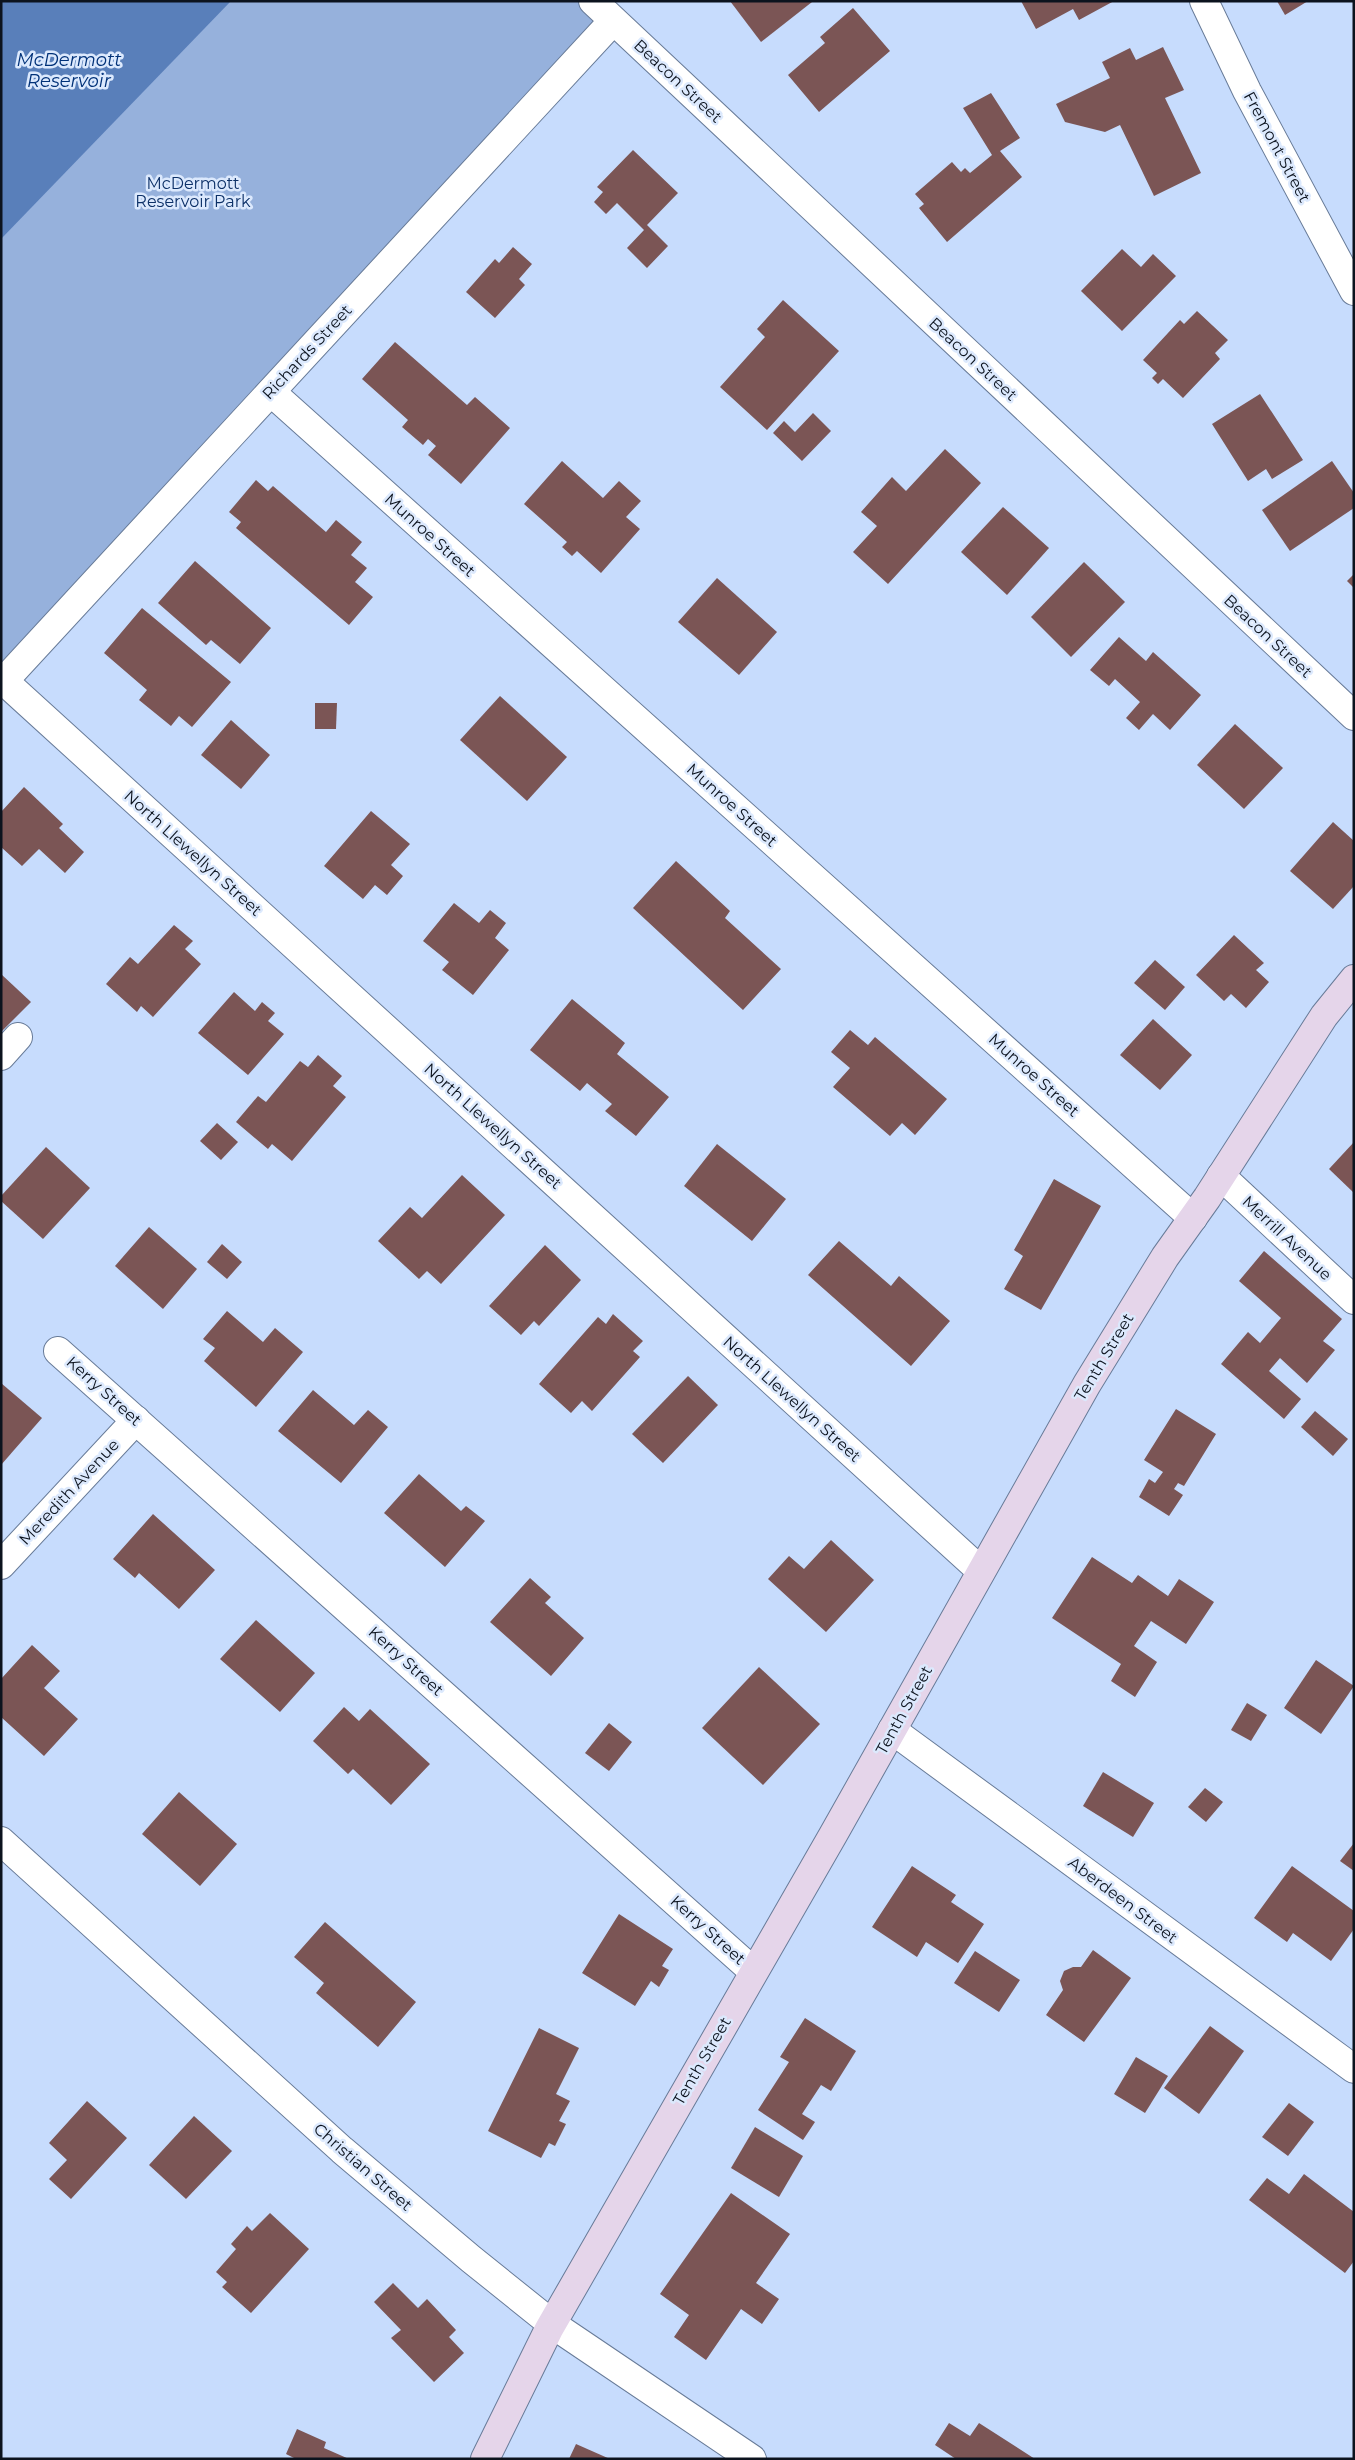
<svg xmlns="http://www.w3.org/2000/svg" width="1355" height="2460" viewBox="0 0 1355 2460" font-family="Montserrat,sans-serif">
  <rect width="100%" height="100%" fill="#c7dcfd"/>
  <polygon fill="#96b1dc" points="1,1 593,1 613,21 1,684"/>
  <polygon fill="#597fba" points="1,1 231,1 1,239"/>
  <g fill="#7b5555">
    <polygon points="730,1 811,1 812,2 761,42"/>
    <polygon points="1021,1 1114,1 1079,20 1073,9 1036,29"/>
    <polygon points="1277,1 1308,1 1285,15"/>
    <polygon points="853,8 890,51 819,112 788,75 825,43 820,37"/>
    <polygon points="1163,47 1184,90 1165,98 1201,173 1154,196 1120,125 1105,132 1065,122 1056,104 1110,78 1102,62 1130,48 1136,60"/>
    <polygon points="991,93 1020,138 1000,151 1022,177 947,242 919,208 924,204 915,194 952,162 961,172 965,168 970,173 992,155 963,108"/>
    <polygon points="633,150 678,193 647,225 668,246 647,268 627,248 644,230 617,203 606,214 594,202 603,192 597,187"/>
    <polygon points="513,247 532,264 519,279 525,285 495,318 466,292 495,259 499,263"/>
    <polygon points="1122,249 1141,267 1153,254 1176,276 1122,331 1081,291"/>
    <polygon points="783,300 839,351 767,430 720,387 765,337 757,329"/>
    <polygon points="1197,311 1228,340 1215,353 1220,359 1183,398 1163,379 1158,384 1152,378 1157,373 1143,360 1180,320 1184,324"/>
    <polygon points="395,342 467,405 475,397 510,428 461,484 428,455 436,446 428,439 423,445 402,427 408,420 362,379"/>
    <polygon points="1260,394 1303,460 1272,479 1266,469 1248,481 1212,424"/>
    <polygon points="813,413 831,431 802,461 773,433 784,421 795,432"/>
    <polygon points="945,449 981,483 888,584 853,552 877,526 861,512 892,477 906,491"/>
    <polygon points="562,461 603,498 619,481 641,501 626,517 640,529 601,573 577,551 572,556 562,547 567,542 524,504"/>
    <polygon points="1332,461 1354,493 1354,508 1290,551 1262,510"/>
    <polygon points="256,480 268,491 273,486 326,532 336,520 362,542 351,555 367,568 355,582 373,597 349,625 236,528 241,522 229,512"/>
    <polygon points="1003,507 1049,548 1007,595 961,552"/>
    <polygon points="195,561 271,628 240,664 211,640 206,645 158,603"/>
    <polygon points="1084,562 1125,602 1071,657 1031,617"/>
    <polygon points="1354,574 1354,588 1347,581"/>
    <polygon points="717,578 777,632 739,675 678,622"/>
    <polygon points="142,608 231,682 192,727 179,716 171,726 139,700 147,690 104,653"/>
    <polygon points="1119,637 1146,661 1153,652 1201,695 1170,730 1153,714 1139,730 1126,718 1140,702 1115,679 1109,686 1090,670"/>
    <polygon points="500,696 567,757 527,801 460,740"/>
    <polygon points="315,703 337,703 336,729 315,729"/>
    <polygon points="231,720 270,755 241,789 201,755"/>
    <polygon points="1235,724 1283,768 1244,809 1197,765"/>
    <polygon points="24,787 63,824 59,828 84,852 65,873 39,849 22,866 1,847 1,812"/>
    <polygon points="371,811 410,844 391,865 403,876 387,895 375,885 363,899 324,866"/>
    <polygon points="1333,822 1354,841 1354,886 1333,909 1290,871"/>
    <polygon points="676,861 730,911 725,918 781,969 743,1010 633,908"/>
    <polygon points="454,903 479,923 490,910 506,923 495,938 509,950 473,995 442,970 449,962 423,941"/>
    <polygon points="174,925 193,941 185,949 201,964 153,1017 141,1006 137,1012 106,984 130,957 138,964"/>
    <polygon points="1234,935 1264,963 1256,970 1269,982 1246,1008 1231,994 1224,1001 1196,975"/>
    <polygon points="1155,960 1185,987 1165,1010 1134,983"/>
    <polygon points="1,974 31,1002 1,1032"/>
    <polygon points="234,992 255,1011 262,1002 275,1013 268,1021 284,1034 248,1075 198,1033"/>
    <polygon points="572,999 625,1043 617,1054 669,1097 636,1136 605,1111 612,1104 587,1083 580,1091 530,1050"/>
    <polygon points="1153,1019 1192,1055 1160,1090 1120,1055"/>
    <polygon points="850,1030 868,1045 875,1037 947,1099 915,1135 902,1123 890,1136 833,1087 850,1068 831,1052"/>
    <polygon points="318,1055 342,1076 333,1086 346,1097 292,1161 272,1144 268,1149 236,1122 258,1096 266,1102 300,1061 308,1067"/>
    <polygon points="217,1123 238,1142 221,1160 200,1141"/>
    <polygon points="1354,1142 1354,1193 1329,1169"/>
    <polygon points="717,1144 786,1199 752,1241 684,1186"/>
    <polygon points="46,1147 90,1188 43,1239 1,1201 1,1196"/>
    <polygon points="462,1175 505,1215 441,1284 427,1271 419,1279 378,1241 410,1207 422,1218"/>
    <polygon points="1054,1179 1101,1206 1041,1310 1004,1289 1023,1256 1014,1250"/>
    <polygon points="149,1227 197,1269 163,1309 115,1266"/>
    <polygon points="839,1241 891,1286 899,1276 950,1321 911,1366 808,1275"/>
    <polygon points="222,1244 242,1262 227,1279 207,1262"/>
    <polygon points="545,1245 581,1280 539,1326 534,1321 521,1335 489,1306"/>
    <polygon points="1264,1251 1342,1319 1323,1341 1335,1350 1307,1383 1280,1358 1269,1371 1301,1399 1284,1419 1221,1364 1248,1332 1260,1343 1281,1318 1239,1281"/>
    <polygon points="227,1311 263,1342 275,1328 303,1352 256,1407 204,1361 215,1348 203,1339"/>
    <polygon points="613,1314 643,1341 633,1351 640,1357 592,1411 582,1401 571,1413 539,1384 598,1317 606,1324"/>
    <polygon points="688,1376 718,1405 663,1463 632,1434"/>
    <polygon points="1,1383 42,1418 1,1465"/>
    <polygon points="313,1390 354,1425 368,1410 388,1427 341,1483 278,1431"/>
    <polygon points="1176,1409 1216,1434 1184,1486 1178,1483 1174,1489 1183,1495 1169,1516 1139,1497 1149,1479 1155,1483 1163,1472 1144,1460"/>
    <polygon points="1315,1411 1348,1439 1333,1456 1301,1427"/>
    <polygon points="419,1474 461,1511 466,1506 485,1521 445,1567 384,1513"/>
    <polygon points="153,1514 215,1570 179,1609 139,1573 135,1578 113,1559"/>
    <polygon points="831,1540 874,1580 826,1632 768,1579 789,1556 804,1569"/>
    <polygon points="1092,1557 1132,1583 1138,1575 1168,1596 1179,1579 1214,1602 1186,1644 1151,1621 1134,1646 1157,1662 1135,1697 1111,1681 1121,1664 1052,1618"/>
    <polygon points="530,1578 551,1597 545,1603 584,1638 551,1676 490,1622"/>
    <polygon points="256,1620 315,1673 280,1712 220,1659"/>
    <polygon points="32,1645 60,1671 44,1688 78,1719 44,1756 1,1717 1,1679"/>
    <polygon points="1316,1660 1354,1686 1321,1734 1284,1708"/>
    <polygon points="759,1667 820,1724 763,1785 702,1728"/>
    <polygon points="1247,1703 1267,1715 1251,1741 1231,1730"/>
    <polygon points="344,1707 359,1721 370,1709 430,1764 391,1805 353,1769 348,1774 313,1741"/>
    <polygon points="609,1723 632,1742 609,1771 585,1753"/>
    <polygon points="1103,1772 1154,1803 1133,1837 1083,1806"/>
    <polygon points="1205,1788 1223,1802 1206,1822 1188,1807"/>
    <polygon points="179,1792 237,1844 200,1886 142,1834"/>
    <polygon points="1354,1843 1354,1871 1340,1861"/>
    <polygon points="912,1866 956,1895 951,1902 984,1924 958,1963 926,1942 917,1957 872,1927"/>
    <polygon points="1292,1866 1354,1911 1354,1929 1331,1961 1293,1933 1287,1942 1254,1918"/>
    <polygon points="619,1914 673,1949 662,1966 669,1970 659,1987 651,1981 635,2006 582,1973"/>
    <polygon points="325,1922 416,2002 378,2047 316,1993 324,1983 294,1957"/>
    <polygon points="1093,1950 1131,1978 1084,2042 1046,2015 1063,1990 1060,1981 1064,1971 1073,1967 1081,1967"/>
    <polygon points="975,1951 1020,1980 999,2012 954,1983"/>
    <polygon points="805,2018 856,2051 831,2091 821,2085 802,2114 815,2122 803,2140 758,2110 789,2062 780,2057"/>
    <polygon points="1210,2026 1244,2051 1199,2114 1164,2088"/>
    <polygon points="539,2028 579,2048 556,2094 570,2101 559,2121 566,2124 555,2146 549,2143 541,2158 488,2131"/>
    <polygon points="1136,2057 1168,2076 1145,2113 1114,2094"/>
    <polygon points="87,2101 127,2138 71,2199 49,2179 67,2160 49,2143"/>
    <polygon points="1289,2103 1314,2122 1288,2156 1262,2137"/>
    <polygon points="194,2116 232,2151 186,2199 149,2165"/>
    <polygon points="755,2127 803,2156 779,2197 731,2168"/>
    <polygon points="1304,2174 1354,2212 1354,2261 1345,2273 1249,2200 1267,2178 1289,2194"/>
    <polygon points="731,2193 790,2234 756,2283 779,2299 762,2324 741,2309 706,2360 674,2337 689,2315 660,2294"/>
    <polygon points="270,2213 309,2249 251,2313 222,2287 227,2282 216,2272 236,2249 231,2244 247,2226 252,2231"/>
    <polygon points="393,2283 418,2308 427,2299 456,2330 449,2337 464,2353 434,2382 391,2338 401,2330 374,2302"/>
    <polygon points="949,2423 970,2436 979,2423 1035,2459 956,2459 935,2445"/>
    <polygon points="297,2429 326,2442 324,2448 349,2459 296,2459 286,2454"/>
    <polygon points="576,2444 610,2459 569,2459"/>
  </g>
  <g fill="none" stroke-linecap="round" stroke-linejoin="round">
    <defs>
      <g id="street">
        <polyline points="593,1 1354,716"/>
        <polyline points="1204,1 1247,91 1354,291"/>
        <polyline points="271,392 1193,1218"/>
        <polyline points="4,681 981,1571"/>
        <polyline points="1,684 613,21"/>
        <polyline points="1,1056 18,1037"/>
        <polyline points="1221,1176 1354,1300"/>
        <polyline points="58,1351 753,1971"/>
        <polyline points="1,1565 136,1420"/>
        <polyline points="892,1730 1354,2069"/>
        <polyline points="1,1841 342,2150 471,2259 552,2324 752,2459"/>
      </g>
      <polyline id="secondary" points="485,2459 549,2329 833,1835 1087,1384 1165,1257 1207,1198 1324,1016 1354,979"/>
    </defs>
    <use href="#street" stroke="#687b98" stroke-width="30"/>
    <use href="#secondary" stroke="#687b98" stroke-width="30"/>
    <use href="#street" stroke="#fff" stroke-width="28"/>
    <use href="#secondary" stroke="#e5d5ea" stroke-width="28"/>
  </g>
  <g text-anchor="middle" dominant-baseline="central" stroke-width="5" stroke-linejoin="round" paint-order="stroke">
    <g font-size="16" fill="#0c131e" stroke="#dce9fd">
      <text transform="translate(678 81) rotate(43)">Beacon Street</text>
      <text transform="translate(1277 147) rotate(62)">Fremont Street</text>
      <text transform="translate(307 352) rotate(-47)">Richards Street</text>
      <text transform="translate(973 359) rotate(43)">Beacon Street</text>
      <text transform="translate(430 535) rotate(42)">Munroe Street</text>
      <text transform="translate(1268 636) rotate(43)">Beacon Street</text>
      <text transform="translate(732 805) rotate(42)">Munroe Street</text>
      <text transform="translate(193 853) rotate(42)">North Llewellyn Street</text>
      <text transform="translate(1034 1075) rotate(42)">Munroe Street</text>
      <text transform="translate(493 1126) rotate(42)">North Llewellyn Street</text>
      <text transform="translate(1287 1238) rotate(43)">Merrill Avenue</text>
      <text transform="translate(1104 1357) rotate(-59)">Tenth Street</text>
      <text transform="translate(104 1391) rotate(42)">Kerry Street</text>
      <text transform="translate(792 1399) rotate(42)">North Llewellyn Street</text>
      <text transform="translate(69 1492) rotate(-47)">Meredith Avenue</text>
      <text transform="translate(406 1661) rotate(42)">Kerry Street</text>
      <text transform="translate(904 1710) rotate(-61)">Tenth Street</text>
      <text transform="translate(1123 1900) rotate(37)">Aberdeen Street</text>
      <text transform="translate(708 1930) rotate(42)">Kerry Street</text>
      <text transform="translate(702 2061) rotate(-60)">Tenth Street</text>
      <text transform="translate(363 2167) rotate(41)">Christian Street</text>
    </g>
    <g font-size="16" fill="#0c3067" stroke="#dce9fd">
      <text x="193" y="183">McDermott<tspan x="193" dy="18">Reservoir Park</tspan></text>
    </g>
    <g font-size="18" font-style="italic" fill="#003178" stroke="#dce9fd">
      <text x="69" y="60">McDermott<tspan x="69" dy="21">Reservoir</tspan></text>
    </g>
  </g>
  <rect width="1355" height="2460" fill="none" stroke="#0c131e" stroke-width="5"/>
</svg>
